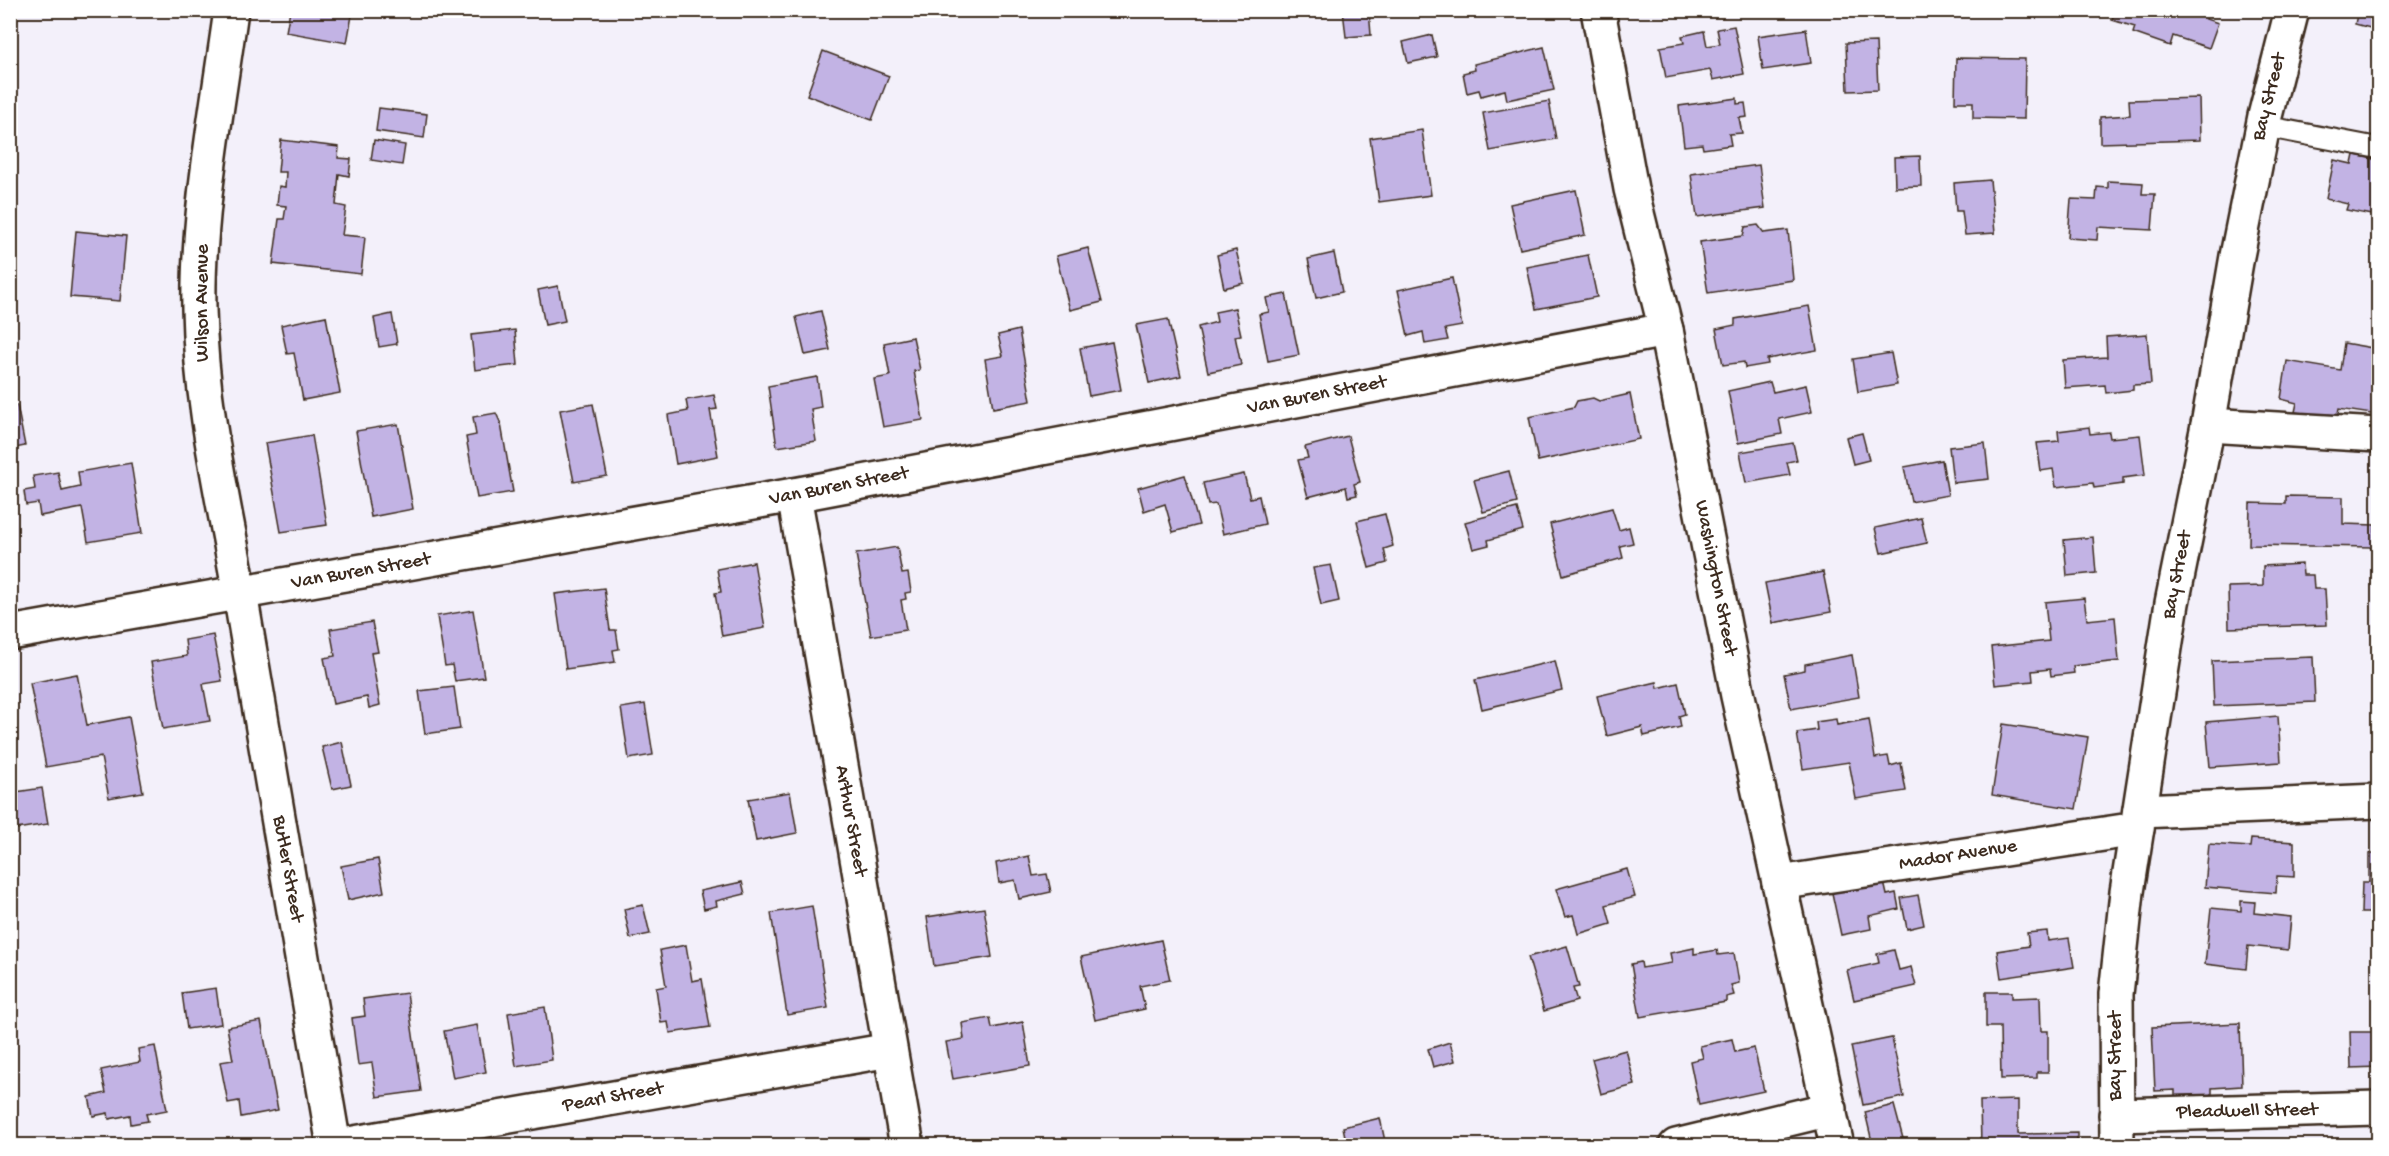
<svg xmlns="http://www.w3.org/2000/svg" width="2389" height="1156" viewBox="0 0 2389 1156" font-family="'Gochi Hand',sans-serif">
  <rect width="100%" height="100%" fill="#f3f0fa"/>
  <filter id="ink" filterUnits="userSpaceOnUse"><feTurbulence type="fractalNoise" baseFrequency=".0167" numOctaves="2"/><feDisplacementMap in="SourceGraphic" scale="12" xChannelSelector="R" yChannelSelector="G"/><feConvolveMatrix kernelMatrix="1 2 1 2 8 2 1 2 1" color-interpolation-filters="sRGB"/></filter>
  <g filter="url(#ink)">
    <g fill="#c2b3e4" stroke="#3b2a1e" stroke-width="1.5">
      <polygon points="290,10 353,10 347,43 286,32"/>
      <polygon points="1343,10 1369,10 1371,35 1346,37"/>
      <polygon points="2115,10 2209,10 2206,19 2218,23 2209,48 2173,36 2170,46 2133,33 2135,27 2112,20"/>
      <polygon points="2358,10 2378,10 2378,30 2355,24"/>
      <polygon points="1734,26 1744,74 1713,80 1710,70 1666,78 1660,47 1684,43 1682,36 1704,31 1707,46 1720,44 1717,29"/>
      <polygon points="1806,29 1811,63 1763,70 1758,36"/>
      <polygon points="1432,35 1437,57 1408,63 1403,42"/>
      <polygon points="1876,42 1878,90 1848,91 1846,43"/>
      <polygon points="1544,47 1554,90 1507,100 1505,90 1481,96 1479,90 1467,93 1463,73 1475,70 1474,64"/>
      <polygon points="823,51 889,76 872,120 807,95"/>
      <polygon points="1956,58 2025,59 2024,119 1973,118 1973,102 1955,102"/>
      <polygon points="1737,98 1737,104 1745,103 1747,117 1739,118 1742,133 1729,134 1731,145 1703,149 1702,144 1684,146 1679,106"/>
      <polygon points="2199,98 2200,140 2100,143 2100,117 2130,115 2129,100"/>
      <polygon points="1549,101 1556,139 1490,151 1483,113"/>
      <polygon points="379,108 427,114 424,138 376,131"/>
      <polygon points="1422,130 1431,195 1379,202 1370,138"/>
      <polygon points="281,140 339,147 338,158 351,159 349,176 339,174 336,205 346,207 342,235 365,237 361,274 273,264 279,219 284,219 286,206 277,205 279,186 285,187 286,172 278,172"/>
      <polygon points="374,140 405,145 402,165 371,160"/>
      <polygon points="2354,155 2378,160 2378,216 2346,210 2348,204 2326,199 2334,160 2352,164"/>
      <polygon points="1920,156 1921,186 1895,187 1894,157"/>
      <polygon points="1759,165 1765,208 1697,217 1691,174"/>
      <polygon points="1990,180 1995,233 1965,235 1962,211 1956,211 1954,183"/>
      <polygon points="2108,181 2143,183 2142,194 2155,194 2152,230 2098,227 2097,240 2068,238 2071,199 2096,200 2097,187 2108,188"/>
      <polygon points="1576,190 1585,235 1520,249 1510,204"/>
      <polygon points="1758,225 1764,233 1788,230 1793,280 1708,293 1700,242 1743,236 1745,227"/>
      <polygon points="76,231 126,236 120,301 70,297"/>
      <polygon points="1088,248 1102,302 1070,310 1056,256"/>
      <polygon points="1236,250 1244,283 1224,288 1217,255"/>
      <polygon points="1334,253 1342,292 1316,298 1308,259"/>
      <polygon points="1588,255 1597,297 1536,309 1527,267"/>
      <polygon points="1452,278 1462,326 1445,329 1448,340 1425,344 1423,332 1408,336 1398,290"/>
      <polygon points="558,286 565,321 545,325 538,290"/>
      <polygon points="1286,294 1299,355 1268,361 1259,314 1269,312 1266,298"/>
      <polygon points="1809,306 1817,350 1767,359 1768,364 1745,368 1744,362 1723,365 1716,329 1735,325 1735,319"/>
      <polygon points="1235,308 1241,335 1235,336 1241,365 1208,372 1198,327 1217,322 1215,312"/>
      <polygon points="821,311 830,350 805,355 796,317"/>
      <polygon points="392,314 397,344 379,347 374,318"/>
      <polygon points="326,316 340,393 303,400 294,353 287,354 281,325"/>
      <polygon points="1168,319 1181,376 1149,383 1136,325"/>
      <polygon points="515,330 518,365 475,370 471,335"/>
      <polygon points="1019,330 1031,401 993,408 985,359 1003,356 998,335"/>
      <polygon points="2147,334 2151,384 2133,385 2133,390 2106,393 2105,385 2065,388 2063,360 2107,357 2106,337"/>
      <polygon points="913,337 920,370 914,371 923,420 883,427 874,379 890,376 884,343"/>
      <polygon points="1112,342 1121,390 1089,396 1080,348"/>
      <polygon points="2344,343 2378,349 2378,415 2339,409 2337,419 2295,412 2297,403 2281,399 2287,361 2340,370"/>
      <polygon points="1891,353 1897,385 1858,392 1853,359"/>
      <polygon points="817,377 821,407 811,409 816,441 777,447 768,386"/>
      <polygon points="1770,382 1773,392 1806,385 1812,412 1779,419 1782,434 1738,443 1728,391"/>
      <polygon points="1630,394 1639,439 1538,461 1529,417 1574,407 1577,401 1593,398 1599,401"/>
      <polygon points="714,395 717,409 710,410 718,456 676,464 668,415 688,411 686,400"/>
      <polygon points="593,404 607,476 574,482 560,410"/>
      <polygon points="17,405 25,446 10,449 10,406"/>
      <polygon points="496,413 501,424 513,492 477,498 466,437 476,435 473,417"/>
      <polygon points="398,424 413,509 371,517 356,431"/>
      <polygon points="2089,427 2090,434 2109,432 2110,438 2140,435 2145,475 2123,478 2123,484 2094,488 2093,483 2056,487 2053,469 2041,471 2037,443 2059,441 2058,431"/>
      <polygon points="1862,433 1869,460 1853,464 1846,437"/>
      <polygon points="312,435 327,525 281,532 265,443"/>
      <polygon points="1348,436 1360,482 1354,484 1357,495 1348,497 1346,487 1308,497 1298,460 1308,458 1305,447"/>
      <polygon points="1793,443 1797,460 1787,462 1790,475 1746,483 1740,452"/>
      <polygon points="1985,443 1989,479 1953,483 1949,447"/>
      <polygon points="1942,460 1948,495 1911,502 1904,467"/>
      <polygon points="131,463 142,533 88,542 82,508 40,516 38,503 26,505 24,491 35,489 33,476 58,472 62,491 80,487 78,472"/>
      <polygon points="1509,471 1517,503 1483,512 1474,480"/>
      <polygon points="1244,474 1250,498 1259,496 1265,524 1223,534 1216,504 1208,505 1203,483"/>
      <polygon points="1185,475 1199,525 1173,532 1165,504 1144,511 1138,488"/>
      <polygon points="2286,496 2343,497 2343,524 2375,525 2374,547 2249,545 2250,503 2286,504"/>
      <polygon points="1517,508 1523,530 1488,540 1489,545 1473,549 1465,522"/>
      <polygon points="1612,508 1619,530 1629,527 1633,543 1620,546 1623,558 1563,575 1550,524"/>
      <polygon points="1385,514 1393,546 1384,549 1387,563 1369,568 1357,521"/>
      <polygon points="1921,518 1927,543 1881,553 1875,528"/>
      <polygon points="2093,537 2096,573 2067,576 2064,540"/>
      <polygon points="897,547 902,574 908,573 911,592 905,593 906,599 901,600 906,630 871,636 856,554"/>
      <polygon points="754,562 765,628 722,636 715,593 721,592 717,569"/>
      <polygon points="2302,564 2303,575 2313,575 2314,589 2325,589 2327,625 2229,628 2228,587 2263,586 2263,566"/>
      <polygon points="1331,565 1339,601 1321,605 1313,568"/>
      <polygon points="1823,572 1831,612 1773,623 1765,583"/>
      <polygon points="604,588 610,630 616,630 619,649 613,650 615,662 566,669 555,594"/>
      <polygon points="2084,598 2087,620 2115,617 2119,661 2073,666 2074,673 2051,676 2050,669 2032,671 2033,681 1995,685 1991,647 2049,641 2045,602"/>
      <polygon points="473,610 484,677 455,681 452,665 445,666 437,616"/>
      <polygon points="372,622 378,652 371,653 380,705 369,708 367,697 333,704 324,658 335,656 330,629"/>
      <polygon points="213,635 222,681 203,684 210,721 163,729 151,662 187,656 185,640"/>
      <polygon points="1852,655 1859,697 1791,709 1784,674 1805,670 1805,664"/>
      <polygon points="2313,657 2315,702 2214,706 2212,661"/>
      <polygon points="1555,661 1562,690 1482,709 1475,680"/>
      <polygon points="77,674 87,725 129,717 143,792 109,798 101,757 46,767 30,683"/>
      <polygon points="1657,682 1658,688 1678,683 1685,714 1679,716 1681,727 1644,736 1642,727 1607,736 1597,696"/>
      <polygon points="454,687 460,729 425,734 419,691"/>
      <polygon points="645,704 653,755 629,759 621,708"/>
      <polygon points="2278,716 2281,762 2210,767 2206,722"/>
      <polygon points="1836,719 1837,725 1869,719 1875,758 1888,756 1890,766 1901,763 1906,791 1856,799 1849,762 1803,769 1797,733 1817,730 1816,722"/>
      <polygon points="2003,724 2088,737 2076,809 1992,795"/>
      <polygon points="342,742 351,785 332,789 322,747"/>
      <polygon points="42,788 48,824 10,830 10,793"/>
      <polygon points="790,792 797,833 756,841 748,799"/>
      <polygon points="2376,836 2378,836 2378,913 2361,913 2362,882 2369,882 2369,854 2376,854"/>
      <polygon points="2251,839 2294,842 2294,877 2277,876 2276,893 2205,887 2209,844 2250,847"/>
      <polygon points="1029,856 1033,876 1047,874 1051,892 1019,899 1015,880 999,883 996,863"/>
      <polygon points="378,859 384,892 348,900 341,866"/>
      <polygon points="1627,869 1635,897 1606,905 1611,924 1578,934 1573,915 1565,917 1556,889"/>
      <polygon points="742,882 745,894 716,901 717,906 704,909 700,891"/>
      <polygon points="1884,882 1887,895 1896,893 1899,909 1869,916 1871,929 1841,935 1832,893"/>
      <polygon points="1918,895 1924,925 1907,929 1901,898"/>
      <polygon points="2241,901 2255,902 2254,913 2291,917 2288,950 2248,946 2246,969 2205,964 2211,908 2241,911"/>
      <polygon points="643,905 650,934 630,938 624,909"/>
      <polygon points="812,906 828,1008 787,1015 771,913"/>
      <polygon points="984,908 992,957 934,966 927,917"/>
      <polygon points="2047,931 2048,941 2069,938 2074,967 2001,978 1997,951 2029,946 2027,933"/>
      <polygon points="1161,940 1170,980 1140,986 1145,1009 1095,1020 1081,957"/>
      <polygon points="686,945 692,981 702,979 710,1027 670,1033 668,1022 661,1023 656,988 666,986 660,950"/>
      <polygon points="1567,946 1579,987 1573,988 1577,1001 1544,1011 1528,957"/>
      <polygon points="1694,948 1694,954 1717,950 1718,955 1734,953 1739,983 1731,985 1734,995 1726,997 1726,1002 1640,1017 1631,964 1641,962 1642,968 1672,963 1670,953"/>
      <polygon points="1894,950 1899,970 1911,967 1916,986 1854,1000 1847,970 1879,963 1877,954"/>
      <polygon points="216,988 221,1024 187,1029 182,993"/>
      <polygon points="1986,992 2012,992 2012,998 2040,997 2041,1031 2048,1031 2048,1072 2037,1072 2037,1078 2001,1079 2000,1027 1986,1027"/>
      <polygon points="407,993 421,1091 377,1097 372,1063 358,1065 352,1018 365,1016 363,999"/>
      <polygon points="545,1007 552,1060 516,1066 508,1013"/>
      <polygon points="990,1018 992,1028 1023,1022 1030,1066 953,1079 946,1042 964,1039 962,1023"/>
      <polygon points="261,1021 278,1110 241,1117 239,1101 228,1103 220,1062 233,1060 227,1027"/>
      <polygon points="2240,1023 2242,1086 2212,1088 2212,1095 2175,1096 2175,1090 2155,1091 2152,1027"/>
      <polygon points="477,1025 486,1072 453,1078 444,1031"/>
      <polygon points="2350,1032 2378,1032 2378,1067 2351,1068"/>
      <polygon points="1892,1038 1904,1097 1863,1105 1851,1046"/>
      <polygon points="1732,1039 1735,1052 1754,1048 1764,1091 1699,1105 1690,1061 1703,1058 1700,1046"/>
      <polygon points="1450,1042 1455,1061 1433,1067 1428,1049"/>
      <polygon points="155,1046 167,1110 146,1114 148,1121 131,1124 130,1115 109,1119 108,1113 93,1116 89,1097 106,1093 101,1070 140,1062 138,1049"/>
      <polygon points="1626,1050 1635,1085 1601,1094 1592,1059"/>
      <polygon points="2018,1100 2018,1134 2077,1133 2077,1146 1981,1146 1980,1101"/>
      <polygon points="1894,1105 1905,1146 1873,1146 1865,1112"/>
      <polygon points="1380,1118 1386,1146 1347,1146 1343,1127"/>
    </g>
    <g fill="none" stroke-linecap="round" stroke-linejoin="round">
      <defs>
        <polyline id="service" points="2263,126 2378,148"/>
        <g id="minor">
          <path d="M 231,10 C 218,107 197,212 199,309 C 201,413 226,509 243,611 C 273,789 303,967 334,1146"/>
          <polyline points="2208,425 2378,435"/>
          <polyline points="794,495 907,1146"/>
          <polyline points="10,633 794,495 1666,330"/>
          <polyline points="2140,811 2378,801"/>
          <polyline points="1779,883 2137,829"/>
          <polyline points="2116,1115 2378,1108"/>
          <polyline points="337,1146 890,1050"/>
          <polyline points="1676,1146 1830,1109"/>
        </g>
        <polyline id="tertiary" points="1598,10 1631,189 1666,330 1738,696 1837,1146"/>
        <polyline id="secondary" points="2117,1146 2116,994 2127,892 2172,603 2208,425 2237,256 2265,116 2292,10"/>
      </defs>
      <use href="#service" stroke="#3b2a1e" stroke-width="24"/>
      <use href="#minor" stroke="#3b2a1e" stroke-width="38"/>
      <use href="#tertiary" stroke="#3b2a1e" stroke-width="38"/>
      <use href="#secondary" stroke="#3b2a1e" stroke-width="38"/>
      <use href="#service" stroke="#fff" stroke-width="20"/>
      <use href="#minor" stroke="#fff" stroke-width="33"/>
      <use href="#tertiary" stroke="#fff" stroke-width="33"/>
      <use href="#secondary" stroke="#fff" stroke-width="33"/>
    </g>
  </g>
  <g text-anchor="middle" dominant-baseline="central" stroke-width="4.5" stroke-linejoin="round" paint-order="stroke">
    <g font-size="20" fill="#3b2a1e" stroke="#fff">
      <text transform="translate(2270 97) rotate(-76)">Bay Street</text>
      <text transform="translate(203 303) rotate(-90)">Wilson Avenue</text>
      <text transform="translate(1317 396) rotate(-11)">Van Buren Street</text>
      <text transform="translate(839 487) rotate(-11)">Van Buren Street</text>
      <text transform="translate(361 572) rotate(-10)">Van Buren Street</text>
      <text transform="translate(2178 575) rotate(-79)">Bay Street</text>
      <text transform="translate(1715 578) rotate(79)">Washington Street</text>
      <text transform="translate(850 821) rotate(80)">Arthur Street</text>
      <text transform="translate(1958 856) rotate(-9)">Mador Avenue</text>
      <text transform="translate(287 869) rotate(80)">Butler Street</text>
      <text transform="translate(2116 1056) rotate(-90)">Bay Street</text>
      <text transform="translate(613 1098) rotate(-10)">Pearl Street</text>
      <text transform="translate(2247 1112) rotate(-1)">Pleadwell Street</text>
    </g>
  </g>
  <rect width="2389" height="1156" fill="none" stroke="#fff" stroke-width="36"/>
  <rect x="18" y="18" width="2353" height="1120" fill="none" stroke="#3b2a1e" stroke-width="2" filter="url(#ink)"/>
</svg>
